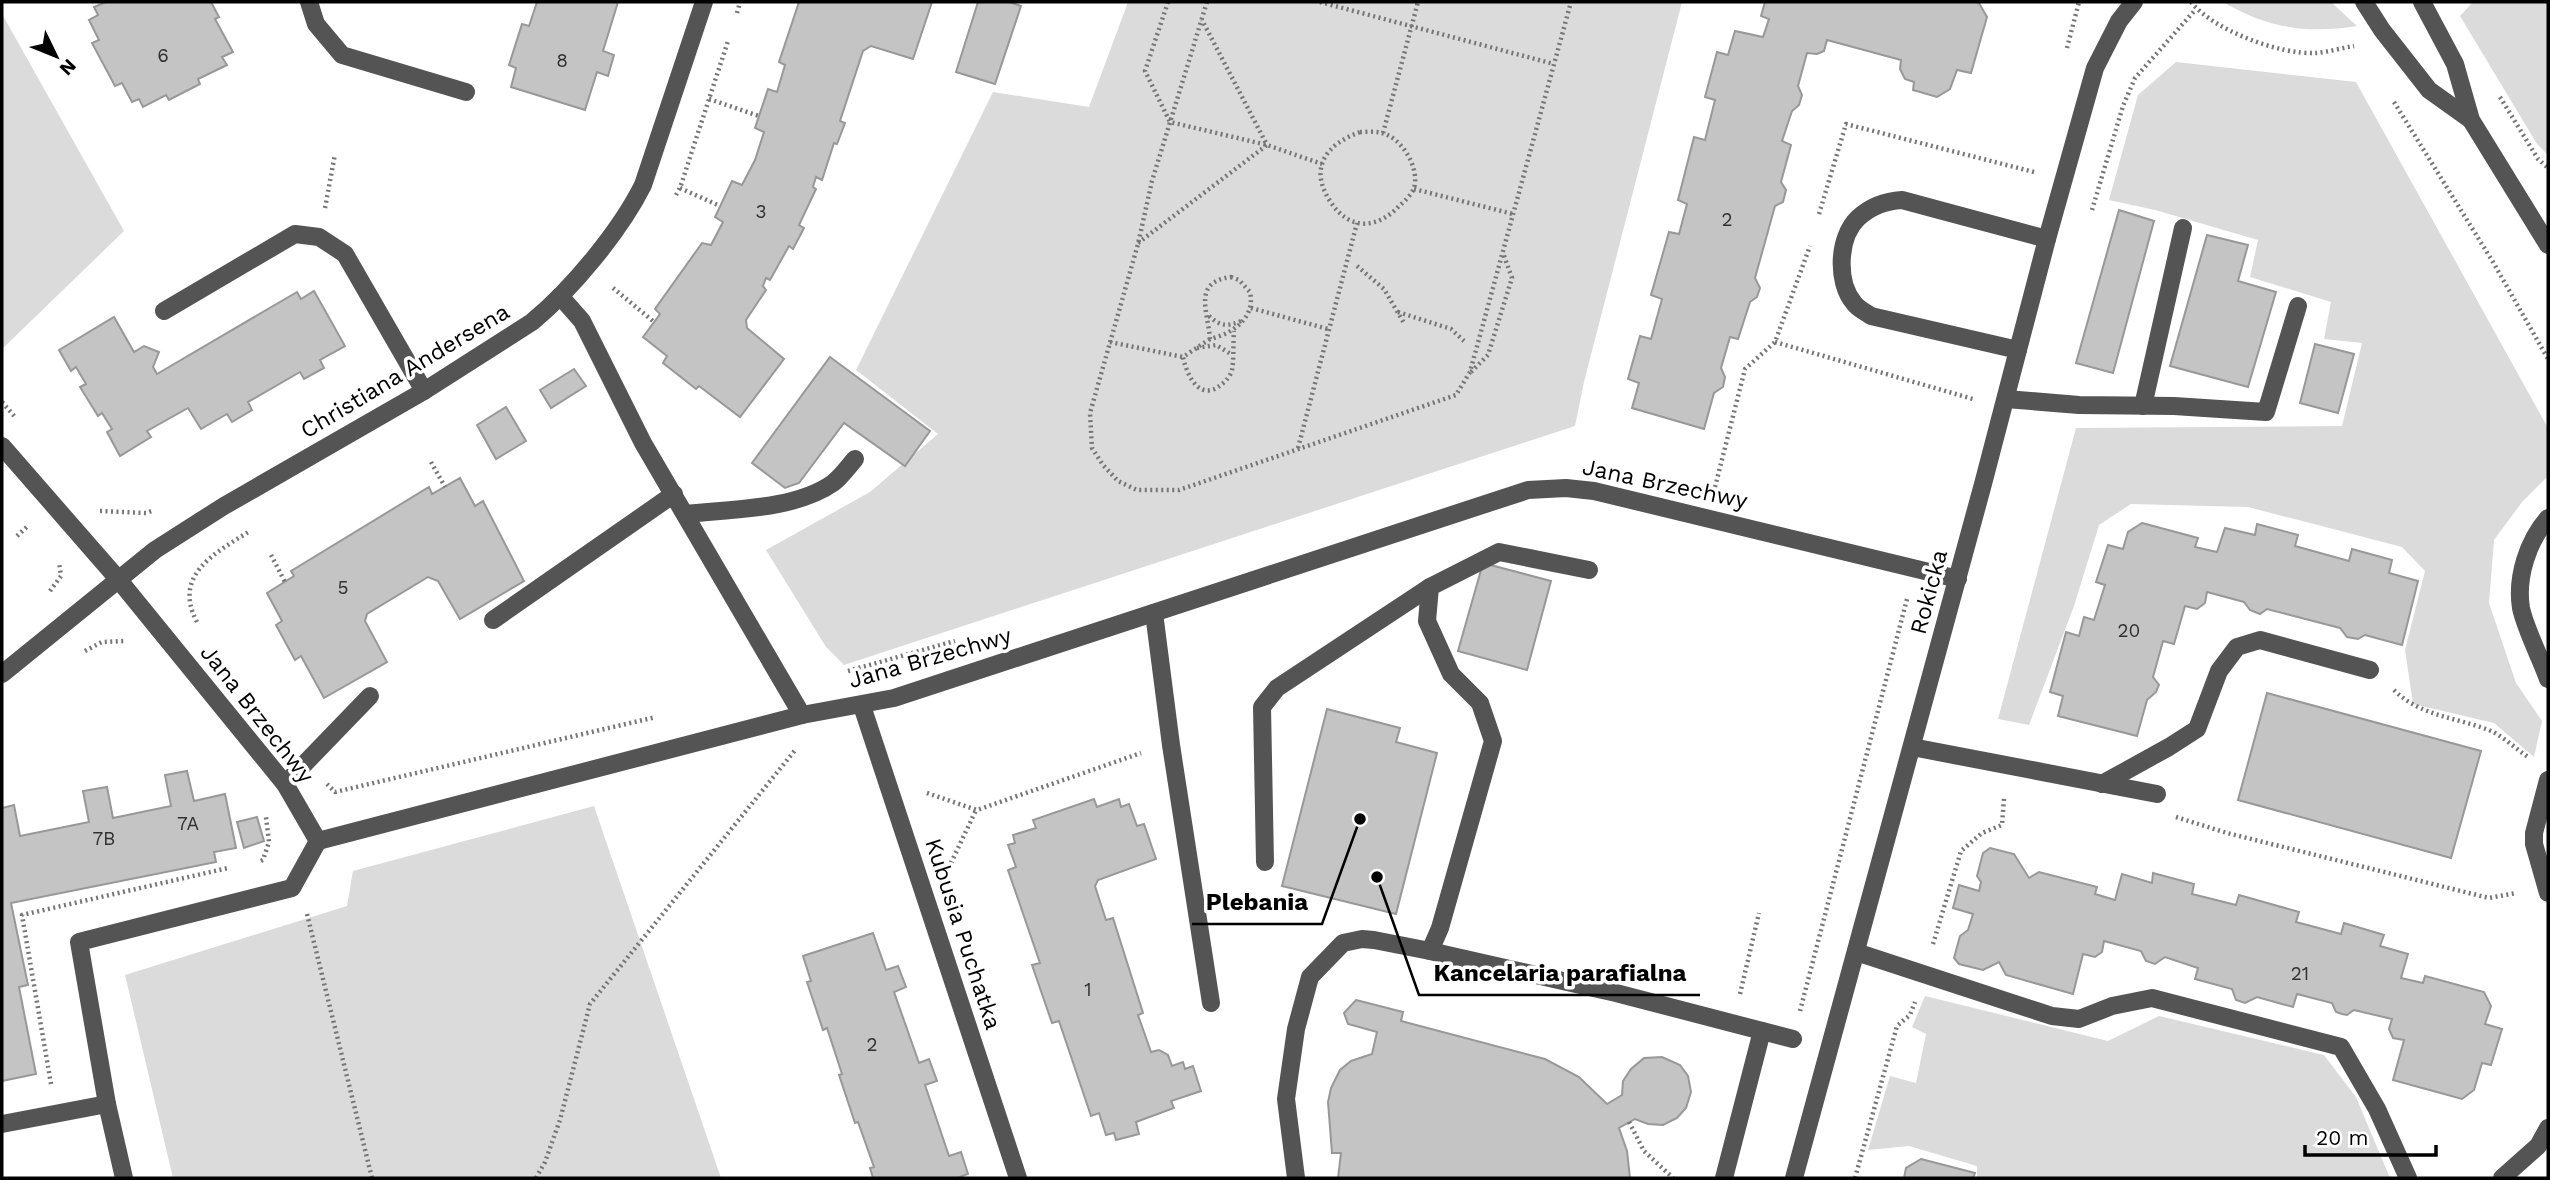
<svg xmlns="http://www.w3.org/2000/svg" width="2550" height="1180" viewBox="0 0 2550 1180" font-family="'Work Sans',sans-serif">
  <rect width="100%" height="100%" fill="#fff"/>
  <g fill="#dbdbdb">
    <polygon points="1128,2 1682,2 1584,382 1575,426 844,665 826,647 766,550 870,492 938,434 856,370 993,92 1089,107"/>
    <path d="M 2223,2 L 2331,2 L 2357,26 C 2307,34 2267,28 2223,2 Z"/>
    <polygon points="2473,2 2548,2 2548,155 2537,144 2460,16"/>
    <polygon points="2,14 124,231 2,349"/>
    <polygon points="2176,62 2356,82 2548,428 2548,476 2522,502 2494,540 2489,603 2516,683 2542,721 2534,757 2494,723 2413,704 2405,650 2425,571 2402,547 2248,507 2131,504 2099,525 2074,606 2029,725 1998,719 2076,428 2342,426 2362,343 2324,339 2331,302 2250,277 2258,240 2155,210 2109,200 2138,95"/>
    <polygon points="594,806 721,1178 173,1178 125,975 347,906 353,871"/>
    <polygon points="1925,996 2108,1041 2159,1016 2324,1055 2356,1097 2390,1178 1977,1178 1977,1166 1909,1146 1868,1150 1890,1076 1916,1083 1926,1034 1912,1027"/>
  </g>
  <g fill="#c4c4c4" stroke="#989898" stroke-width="2">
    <polygon points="106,2 211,2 219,17 215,19 233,52 222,57 227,65 198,79 200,84 169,100 166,95 143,107 139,99 132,102 122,83 115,86 92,43 99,40 89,20 98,15 94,7"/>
    <polygon points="537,2 618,2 603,51 614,55 608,76 597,72 585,110 511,87 516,68 509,65 522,24 529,26"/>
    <polygon points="799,2 932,2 913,59 871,46 863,51 840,121 845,123 837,144 834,143 822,180 816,177 813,187 816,189 799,225 804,228 793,249 789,246 770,280 766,278 763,286 766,290 746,320 747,328 784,359 740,417 699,386 696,389 663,363 667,356 643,337 660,314 655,309 702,243 711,245 723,222 715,217 732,181 742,185 755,160 764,132 755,128 768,89 777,92 785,65 779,62"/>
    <polygon points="978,2 1009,2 1021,6 995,84 956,72"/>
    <polygon points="1765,2 1976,2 1979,3 1987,17 1971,73 1957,70 1950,89 1937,97 1913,90 1914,82 1905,79 1900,69 1901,60 1827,40 1824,51 1817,54 1807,53 1798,86 1802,95 1799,105 1792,111 1782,141 1791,145 1781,182 1786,190 1783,202 1775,206 1755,278 1760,288 1757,297 1750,302 1738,339 1730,337 1721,368 1725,377 1723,387 1714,393 1704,429 1632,408 1639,383 1628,379 1640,336 1651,339 1662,299 1651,295 1669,232 1679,234 1687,204 1678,200 1694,137 1705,140 1715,100 1705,97 1717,52 1728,55 1735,31 1763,37 1769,19 1761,16"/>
    <polygon points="2119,210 2154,221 2113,373 2076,363"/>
    <polygon points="2207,235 2248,245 2238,281 2276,292 2248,387 2170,366"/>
    <polygon points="314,291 345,346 320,360 324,368 304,379 300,372 248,402 252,410 232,422 227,414 201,429 188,408 147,431 151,437 120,456 107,432 112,429 102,413 98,416 80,387 86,384 76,367 71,371 59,350 114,317 134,352 144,346 159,352 153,367 157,374 297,292 301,299"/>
    <polygon points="2315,344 2354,354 2338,413 2300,403"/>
    <polygon points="830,357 930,431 905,466 844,423 799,483 785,488 752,463"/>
    <polygon points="574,369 586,386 551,408 540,390"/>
    <polygon points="506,407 526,441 496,459 477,425"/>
    <polygon points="460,478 475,506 483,501 524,581 460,619 438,581 428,577 367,614 365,621 387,662 324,698 301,656 295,660 276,625 282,621 267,593 294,576 291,571 429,487 432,494"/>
    <polygon points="2142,523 2198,538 2195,547 2217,552 2225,528 2255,535 2257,524 2298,535 2295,546 2349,561 2352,549 2392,560 2389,573 2418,581 2402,645 2365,635 2358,639 2347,637 2340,628 2267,609 2260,614 2250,610 2244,602 2207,592 2205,603 2197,609 2185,606 2174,644 2163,641 2153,677 2159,685 2156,692 2147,700 2137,736 2058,716 2063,696 2050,692 2066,632 2079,636 2084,617 2094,620 2105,585 2096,582 2108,545 2123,549 2128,532"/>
    <polygon points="1483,563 1551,581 1527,670 1458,651"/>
    <polygon points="2267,693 2481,751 2451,858 2238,800"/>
    <polygon points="1327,709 1400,728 1396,742 1437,753 1396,914 1282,886"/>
    <polygon points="187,771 194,801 225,794 236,848 214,852 216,862 11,903 28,985 19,987 36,1074 2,1081 2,808 14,805 20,836 89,822 83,791 107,787 113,818 171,806 165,775"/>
    <polygon points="1094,799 1097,807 1119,799 1121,807 1129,804 1137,826 1144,824 1156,859 1098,880 1095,886 1106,920 1113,918 1143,1013 1138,1015 1151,1052 1159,1050 1168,1055 1172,1066 1183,1062 1185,1069 1193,1066 1201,1091 1171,1101 1174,1108 1136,1122 1139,1134 1116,1140 1114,1133 1106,1135 1099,1113 1091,1116 1059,1021 1052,1023 1032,965 1040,963 1008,870 1016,867 1008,845 1015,843 1013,835 1036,828 1033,820"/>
    <polygon points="257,817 264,841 244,848 237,822"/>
    <polygon points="1990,848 2014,854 2029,878 2039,872 2097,887 2095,894 2115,900 2122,874 2152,883 2153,873 2194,884 2192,894 2236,905 2239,895 2299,912 2296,922 2341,934 2344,923 2384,935 2380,946 2408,954 2401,978 2423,983 2425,976 2484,992 2491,1006 2485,1024 2502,1029 2491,1065 2482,1063 2474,1090 2462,1099 2393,1080 2404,1040 2393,1038 2389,1029 2392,1019 2354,1010 2347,1015 2342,1014 2336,1012 2332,1003 2297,994 2293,1007 2257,997 2245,1003 2236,1000 2232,989 2195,979 2198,968 2165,957 2155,964 2146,961 2141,951 2104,941 2102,952 2095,957 2083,954 2073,994 2006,975 1999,962 1983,970 1959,964 1954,958 1960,936 1968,930 1973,914 1953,908 1959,885 1979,891 1981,882 1977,876 1983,853"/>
    <polygon points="873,933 886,970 898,966 906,987 894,992 919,1063 929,1059 937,1081 925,1085 949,1156 961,1152 968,1174 957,1178 873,1178 870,1168 874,1167 858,1122 855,1123 839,1075 842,1074 827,1028 823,1030 807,982 811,981 803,956"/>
    <polygon points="1356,1000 1403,1012 1401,1021 1545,1059 1579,1077 1607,1104 1622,1095 1623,1081 1631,1069 1644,1058 1662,1057 1680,1065 1688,1076 1691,1092 1686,1108 1677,1118 1663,1125 1648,1124 1635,1119 1619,1128 1627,1151 1630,1178 1338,1178 1341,1153 1332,1153 1328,1102 1331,1088 1340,1070 1351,1061 1372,1054 1377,1032 1348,1024 1344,1013"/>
    <polygon points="1921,1159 1975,1173 1973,1178 1904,1178 1906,1168"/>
  </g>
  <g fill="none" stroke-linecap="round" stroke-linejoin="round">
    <g stroke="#767676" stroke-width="4.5" stroke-dasharray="2 3.5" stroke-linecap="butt">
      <polyline points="1168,2 1145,71 1170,122 1267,145 1322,164"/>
      <polyline points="1207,2 1152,181 1138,244 1090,413 1092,448 1103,465 1118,481 1137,490 1179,490 1456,395 1470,372 1571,2"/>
      <polyline points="1320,2 1554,64"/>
      <path d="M 2191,2 C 2213,30 2280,55 2316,53 C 2328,52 2342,48 2354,46"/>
      <polyline points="737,13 740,2"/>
      <polyline points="2067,48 2079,2"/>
      <polyline points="2500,97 2538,159 2548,168"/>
      <polyline points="709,99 759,116"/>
      <polyline points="2394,102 2493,262 2548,359"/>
      <path d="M 1360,132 C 1367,132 1375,131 1382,133 C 1402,138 1420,168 1414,188 C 1412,194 1405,201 1400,205 C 1377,230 1349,231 1330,201 C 1308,167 1327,144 1360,132 Z"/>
      <polyline points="1383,133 1418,2"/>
      <polyline points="680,188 720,206"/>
      <polyline points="1414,189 1513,214"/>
      <polyline points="676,195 680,188 728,41"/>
      <polyline points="325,208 335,154"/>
      <polyline points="2092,210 2123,106 2135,78 2196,9"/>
      <polyline points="1819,214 1846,124 2034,172"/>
      <polyline points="1138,243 1267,145 1202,20"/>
      <polyline points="1357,266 1384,289 1404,323"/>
      <path d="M 1231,277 L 1239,280 L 1250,292 C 1256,318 1232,334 1210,339 C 1208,311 1192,282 1231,277 Z"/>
      <polyline points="613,288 654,322"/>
      <polyline points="1251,308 1328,329"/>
      <polyline points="1398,312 1451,329 1464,341"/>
      <path d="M 1209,316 C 1220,326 1227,327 1241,321"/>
      <path d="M 1210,339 L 1183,357 C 1187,376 1200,403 1222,384 C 1226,381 1231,375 1232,370 C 1234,361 1233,342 1234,331"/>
      <polyline points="1110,342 1183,357"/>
      <polyline points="1775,342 1973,399"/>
      <polyline points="1197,348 1216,345 1231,354"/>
      <polyline points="1471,372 1488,355 1512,278 1503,253"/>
      <polyline points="2,402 15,417"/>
      <polyline points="1298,448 1357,223"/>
      <polyline points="431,462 445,487"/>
      <polyline points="1715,487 1745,369 1775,342 1810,246"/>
      <polyline points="100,511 146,513 154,510"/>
      <polyline points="17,536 29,525"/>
      <polyline points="271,555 285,582"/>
      <polyline points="50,591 61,576 59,562"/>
      <path d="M 197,622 C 172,575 215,553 250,531"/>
      <polyline points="85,651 102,642 126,641"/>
      <polyline points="848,671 955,641"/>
      <path d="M 2394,690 C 2421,717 2457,717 2491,731 C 2504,737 2516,749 2528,757"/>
      <polyline points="327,784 335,792 656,717"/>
      <polyline points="927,793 977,810 1141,753"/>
      <polyline points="2176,817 2227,833 2489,898 2516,893"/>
      <polyline points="261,861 263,860 269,842 266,817"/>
      <polyline points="951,863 976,810"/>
      <polyline points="307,914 372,1178"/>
      <polyline points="1933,944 1961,851 1982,833 2002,825 2004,798"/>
      <polyline points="1740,994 1759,913"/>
      <polyline points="1800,1011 1907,599"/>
      <polyline points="51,1084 22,915 228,868"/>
      <polyline points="1629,1122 1644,1151 1673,1178"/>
      <polyline points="536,1178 545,1162 560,1120 590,1004 796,749"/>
      <polyline points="1855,1178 1897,1026 1910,1015 1915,1002"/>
    </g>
    <g stroke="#545454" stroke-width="18">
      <polyline points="309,2 316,24 342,55 466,92"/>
      <polyline points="2364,2 2382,30 2429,90 2471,120"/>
      <polyline points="2422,2 2455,64 2471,120 2548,245"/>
      <polyline points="560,296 582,321 643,443 802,715"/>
      <polyline points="164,311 295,234 319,237 345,254 424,391"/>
      <path d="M 2018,350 L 1871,316 C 1866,312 1858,309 1854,303 C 1836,282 1838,237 1858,218 C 1871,206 1885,201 1902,200 L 2047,239"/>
      <polyline points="2006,399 2079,405 2174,406 2266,412 2298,306"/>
      <polyline points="2143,406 2183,228"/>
      <polyline points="2,446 118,579 285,784 318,841 802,715 894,698 1528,490 1566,488 1594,491 1958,579"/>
      <path d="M 685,514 C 730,509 795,510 833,483 C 841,477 848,467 855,459"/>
      <path d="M 2548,518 C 2528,541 2516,577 2521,608 C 2525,628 2541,659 2548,679"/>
      <polyline points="1589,570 1499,552 1430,587 1427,621 1451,674 1480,703 1493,741 1440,928 1430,951 1616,993 1793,1039"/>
      <polyline points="1154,613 1171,745 1211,1003"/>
      <polyline points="493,620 674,494"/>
      <path d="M 2,674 L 155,550 L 224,506 L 424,391 L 532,322 C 572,289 620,231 643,185 L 704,2"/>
      <polyline points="862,706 1018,1178"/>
      <polyline points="1912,747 2157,794"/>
      <polyline points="2548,780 2534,833 2534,844 2548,893"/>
      <polyline points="285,784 370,696"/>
      <polyline points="2102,784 2169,747 2197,729 2219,671 2237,647 2260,640 2370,670"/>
      <polyline points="1265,862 1262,707 1277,688 1430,587"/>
      <polyline points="1856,952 2052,1016 2079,1019 2112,1006 2152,998 2341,1047 2377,1109 2408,1178"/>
      <polyline points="2,1124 107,1104"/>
      <polyline points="124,1178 107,1104 79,942 292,888 318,841"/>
      <polyline points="1296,1178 1286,1099 1296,1029 1310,977 1343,943 1362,939 1374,940 1430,951"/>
      <polyline points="1724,1178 1762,1031"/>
      <polyline points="1794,1178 1983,484 2047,239 2095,68 2119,21 2134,2"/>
      <polyline points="2502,1178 2538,1146 2548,1128"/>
    </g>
  </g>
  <g text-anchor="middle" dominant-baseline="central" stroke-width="7" stroke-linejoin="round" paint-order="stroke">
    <g font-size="19" fill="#313131">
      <text x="163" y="55">6</text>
      <text x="562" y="60">8</text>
      <text x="761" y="211">3</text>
      <text x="1727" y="219">2</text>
      <text x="343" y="587">5</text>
      <text x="2129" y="630">20</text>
      <text x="188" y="823">7A</text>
      <text x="104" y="838">7B</text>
      <text x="2300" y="973">21</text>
      <text x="1088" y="989">1</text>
      <text x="872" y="1044">2</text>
    </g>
    <g font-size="23" fill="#000" stroke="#fff">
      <text transform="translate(405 371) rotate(-31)">Christiana Andersena</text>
      <text transform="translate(1665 484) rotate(12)">Jana Brzechwy</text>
      <text transform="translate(1929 592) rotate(-75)">Rokicka</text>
      <text transform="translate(930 658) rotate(-16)">Jana Brzechwy</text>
      <text transform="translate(257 714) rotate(52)">Jana Brzechwy</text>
      <text transform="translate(963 934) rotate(72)">Kubusia Puchatka</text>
    </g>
  </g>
  <path fill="none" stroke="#000" stroke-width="2.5" d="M1360 819L1322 924H1192M1377 877L1419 995H1700"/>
  <g fill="#000" stroke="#fff" stroke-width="2.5">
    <circle cx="1360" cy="819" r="7"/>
    <circle cx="1377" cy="877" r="7"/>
  </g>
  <g font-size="24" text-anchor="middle" font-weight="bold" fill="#000" stroke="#fff" stroke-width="7" stroke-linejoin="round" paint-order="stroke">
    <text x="1257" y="910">Plebania</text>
    <text x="1560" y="981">Kancelaria parafialna</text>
  </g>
  <rect width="2550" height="1180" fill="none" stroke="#000000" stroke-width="7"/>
  <g transform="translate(56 56) rotate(133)" stroke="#ffffff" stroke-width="5" paint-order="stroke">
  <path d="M0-5L12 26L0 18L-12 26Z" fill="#000000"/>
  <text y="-10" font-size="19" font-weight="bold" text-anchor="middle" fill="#000000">N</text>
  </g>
  <path d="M2305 1145v10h131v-10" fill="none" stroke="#000000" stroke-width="3.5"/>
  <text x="2316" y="1145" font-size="21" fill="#000000" stroke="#ffffff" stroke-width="5" paint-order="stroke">20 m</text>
</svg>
